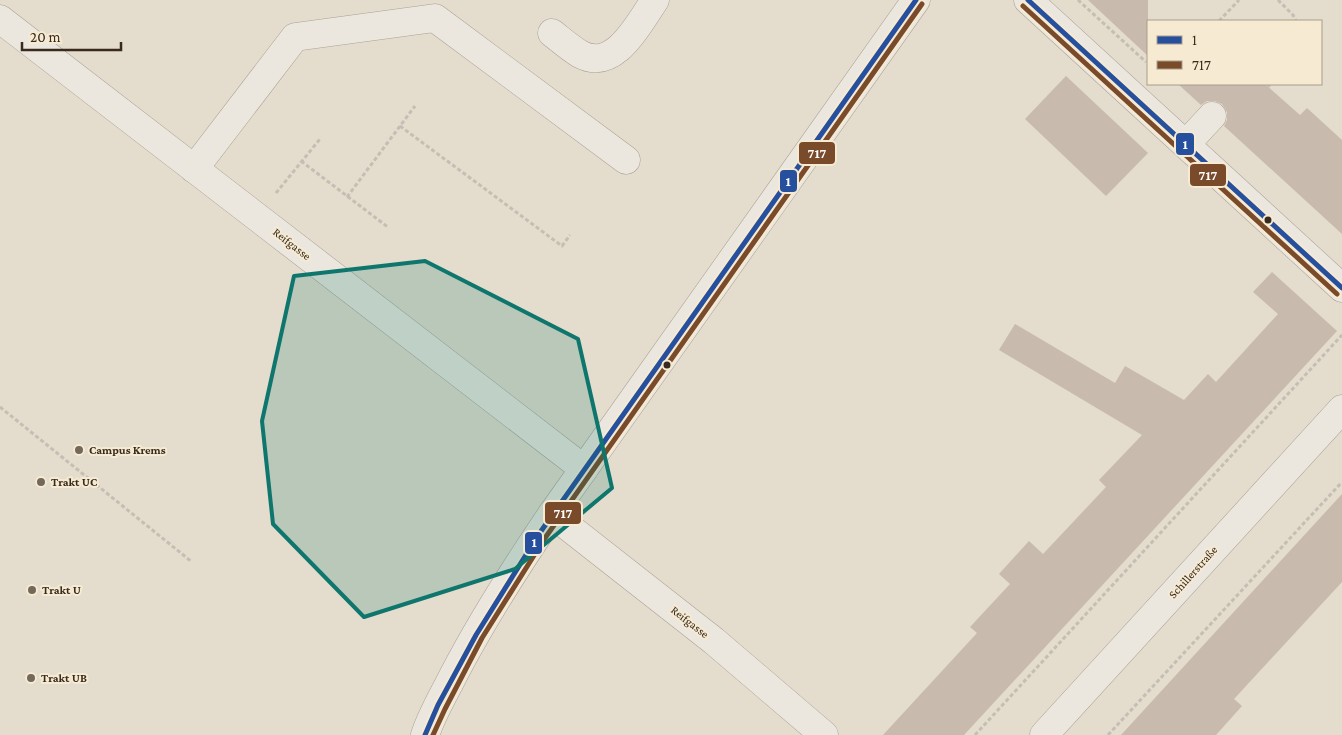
<svg xmlns="http://www.w3.org/2000/svg" width="1342" height="735" viewBox="0 0 1342 735" font-family="'Crimson Pro',serif">
  <rect width="100%" height="100%" fill="#e4dccc"/>
  <g fill="#c8baad">
    <polygon points="1088,0 1148,0 1148,56"/>
    <polygon points="1066,76 1148,153 1106,196 1025,119"/>
    <polygon points="1178,84 1265,84 1300,115 1307,108 1342,140 1342,234 1224,126 1227,120 1227,112 1222,104 1215,101 1207,101 1201,105"/>
    <polygon points="1272,272 1337,331 964,735 883,735 977,633 970,627 1010,584 999,574 1029,541 1043,554 1106,487 1099,480 1142,435 999,350 1015,324 1115,383 1125,366 1184,400 1208,374 1216,382 1278,314 1253,292"/>
    <polygon points="1342,494 1342,582 1234,699 1242,706 1216,735 1121,735"/>
  </g>
  <g fill="none" stroke-linecap="round" stroke-linejoin="round">
    <defs>
      <g id="minor">
        <polyline points="1028,0 1342,288"/>
        <polyline points="0,19 584,469"/>
        <path d="M 552,33 C 561,40 570,48 580,54 C 615,73 639,23 655,0"/>
        <polyline points="1186,144 1212,116"/>
        <polyline points="194,169 295,37 435,18 626,160"/>
        <polyline points="552,514 714,641 824,735"/>
        <path d="M 425,735 C 432,714 443,696 453,676 C 482,620 516,567 552,514 L 916,0"/>
        <polyline points="1044,735 1342,409"/>
      </g>
    </defs>
    <use href="#minor" stroke="#a9a196" stroke-width="29"/>
    <g stroke="#c5beb4" stroke-width="3" stroke-dasharray="4 2.5" stroke-linecap="butt">
      <polyline points="1078,0 1146,62"/>
      <polyline points="1278,0 1293,15 1296,21"/>
      <polyline points="1219,21 1239,0"/>
      <polyline points="1268,87 1270,84"/>
      <polyline points="400,126 562,246 570,235"/>
      <polyline points="301,161 389,228"/>
      <polyline points="276,193 320,139"/>
      <polyline points="347,197 415,106"/>
      <polyline points="0,407 192,562"/>
      <polyline points="975,735 1342,335"/>
      <polyline points="1108,735 1342,482"/>
    </g>
    <use href="#minor" stroke="#ece7de" stroke-width="28"/>
    <defs>
      <g id="bus-1">
        <polyline points="1028,0 1342,288"/>
        <polyline points="425,735 438,705 476,635 539,534 916,0"/>
      </g>
      <g id="bus-2">
        <polyline points="1023,6 1337,294"/>
        <polyline points="433,735 445,709 482,638 545,538 922,4"/>
      </g>
    </defs>
    <use href="#bus-1" stroke="#f6ead2" stroke-width="9"/>
    <use href="#bus-2" stroke="#f6ead2" stroke-width="9"/>
    <use href="#bus-1" stroke="#264f9e" stroke-width="5"/>
    <use href="#bus-2" stroke="#7a4b2a" stroke-width="5"/>
  </g>
  <path fill="#0f766e" fill-opacity="0.2" stroke="#0f766e" stroke-width="4" stroke-linejoin="round" d="M 425,261 L 578,339 L 612,488 L 515,569 L 364,617 L 273,524 L 262,421 L 294,276 Z"/>
  <g fill="#382a1d" stroke="#f6ead2" stroke-width="2">
    <circle cx="1268" cy="220" r="4.5"/>
    <circle cx="667" cy="365" r="4.5"/>
  </g>
  <g fill="#74685a" stroke="#f6ead2" stroke-width="2">
    <circle cx="79" cy="450" r="5"/>
    <circle cx="41" cy="482" r="5"/>
    <circle cx="32" cy="590" r="5"/>
    <circle cx="31" cy="678" r="5"/>
  </g>
  <g text-anchor="middle" dominant-baseline="central" stroke-width="4" stroke-linejoin="round" paint-order="stroke">
    <g font-size="12" fill="#382a1d" stroke="#f6ead2">
      <text transform="translate(292 244) rotate(38)">Reifgasse</text>
      <text transform="translate(1193 572) rotate(-48)">Schillerstraße</text>
      <text transform="translate(690 622) rotate(38)">Reifgasse</text>
    </g>
    <g font-size="12" font-weight="bold" fill="#382a1d" stroke="#f6ead2" text-anchor="start">
      <text x="89" y="450">Campus Krems</text>
      <text x="51" y="482">Trakt UC</text>
      <text x="42" y="590">Trakt U</text>
      <text x="41" y="678">Trakt UB</text>
    </g>
  </g>
  <g stroke="#f6ead2" stroke-width="2">
    <rect x="1175" y="132" width="20" height="24" rx="5" fill="#264f9e"/>
    <rect x="798" y="141" width="38" height="24" rx="5" fill="#7a4b2a"/>
    <rect x="1189" y="163" width="38" height="24" rx="5" fill="#7a4b2a"/>
    <rect x="779" y="169" width="19" height="24" rx="5" fill="#264f9e"/>
    <rect x="544" y="501" width="38" height="24" rx="5" fill="#7a4b2a"/>
    <rect x="524" y="531" width="19" height="24" rx="5" fill="#264f9e"/>
  </g>
  <g font-size="14" text-anchor="middle" font-weight="bold" fill="#fff">
    <text x="1185" y="149">1</text>
    <text x="817" y="158">717</text>
    <text x="1208" y="180">717</text>
    <text x="788" y="186">1</text>
    <text x="563" y="518">717</text>
    <text x="534" y="547">1</text>
  </g>
  <rect x="1147" y="20" width="175" height="65" fill="#f6ead2" stroke="#aa9d8a"/>
  <rect x="1157" y="36" width="25" height="8" fill="#264f9e" stroke="#aa9d8a"/>
  <text x="1192" y="45" font-size="15" fill="#382a1d">1</text>
  <rect x="1157" y="61" width="25" height="8" fill="#7a4b2a" stroke="#aa9d8a"/>
  <text x="1192" y="70" font-size="15" fill="#382a1d">717</text>
  <path d="M22 42v8h99v-8" fill="none" stroke="#382a1d" stroke-width="2.5"/>
  <text x="30" y="42" font-size="15" fill="#382a1d" stroke="#f6ead2" stroke-width="4" paint-order="stroke">20 m</text>
</svg>
